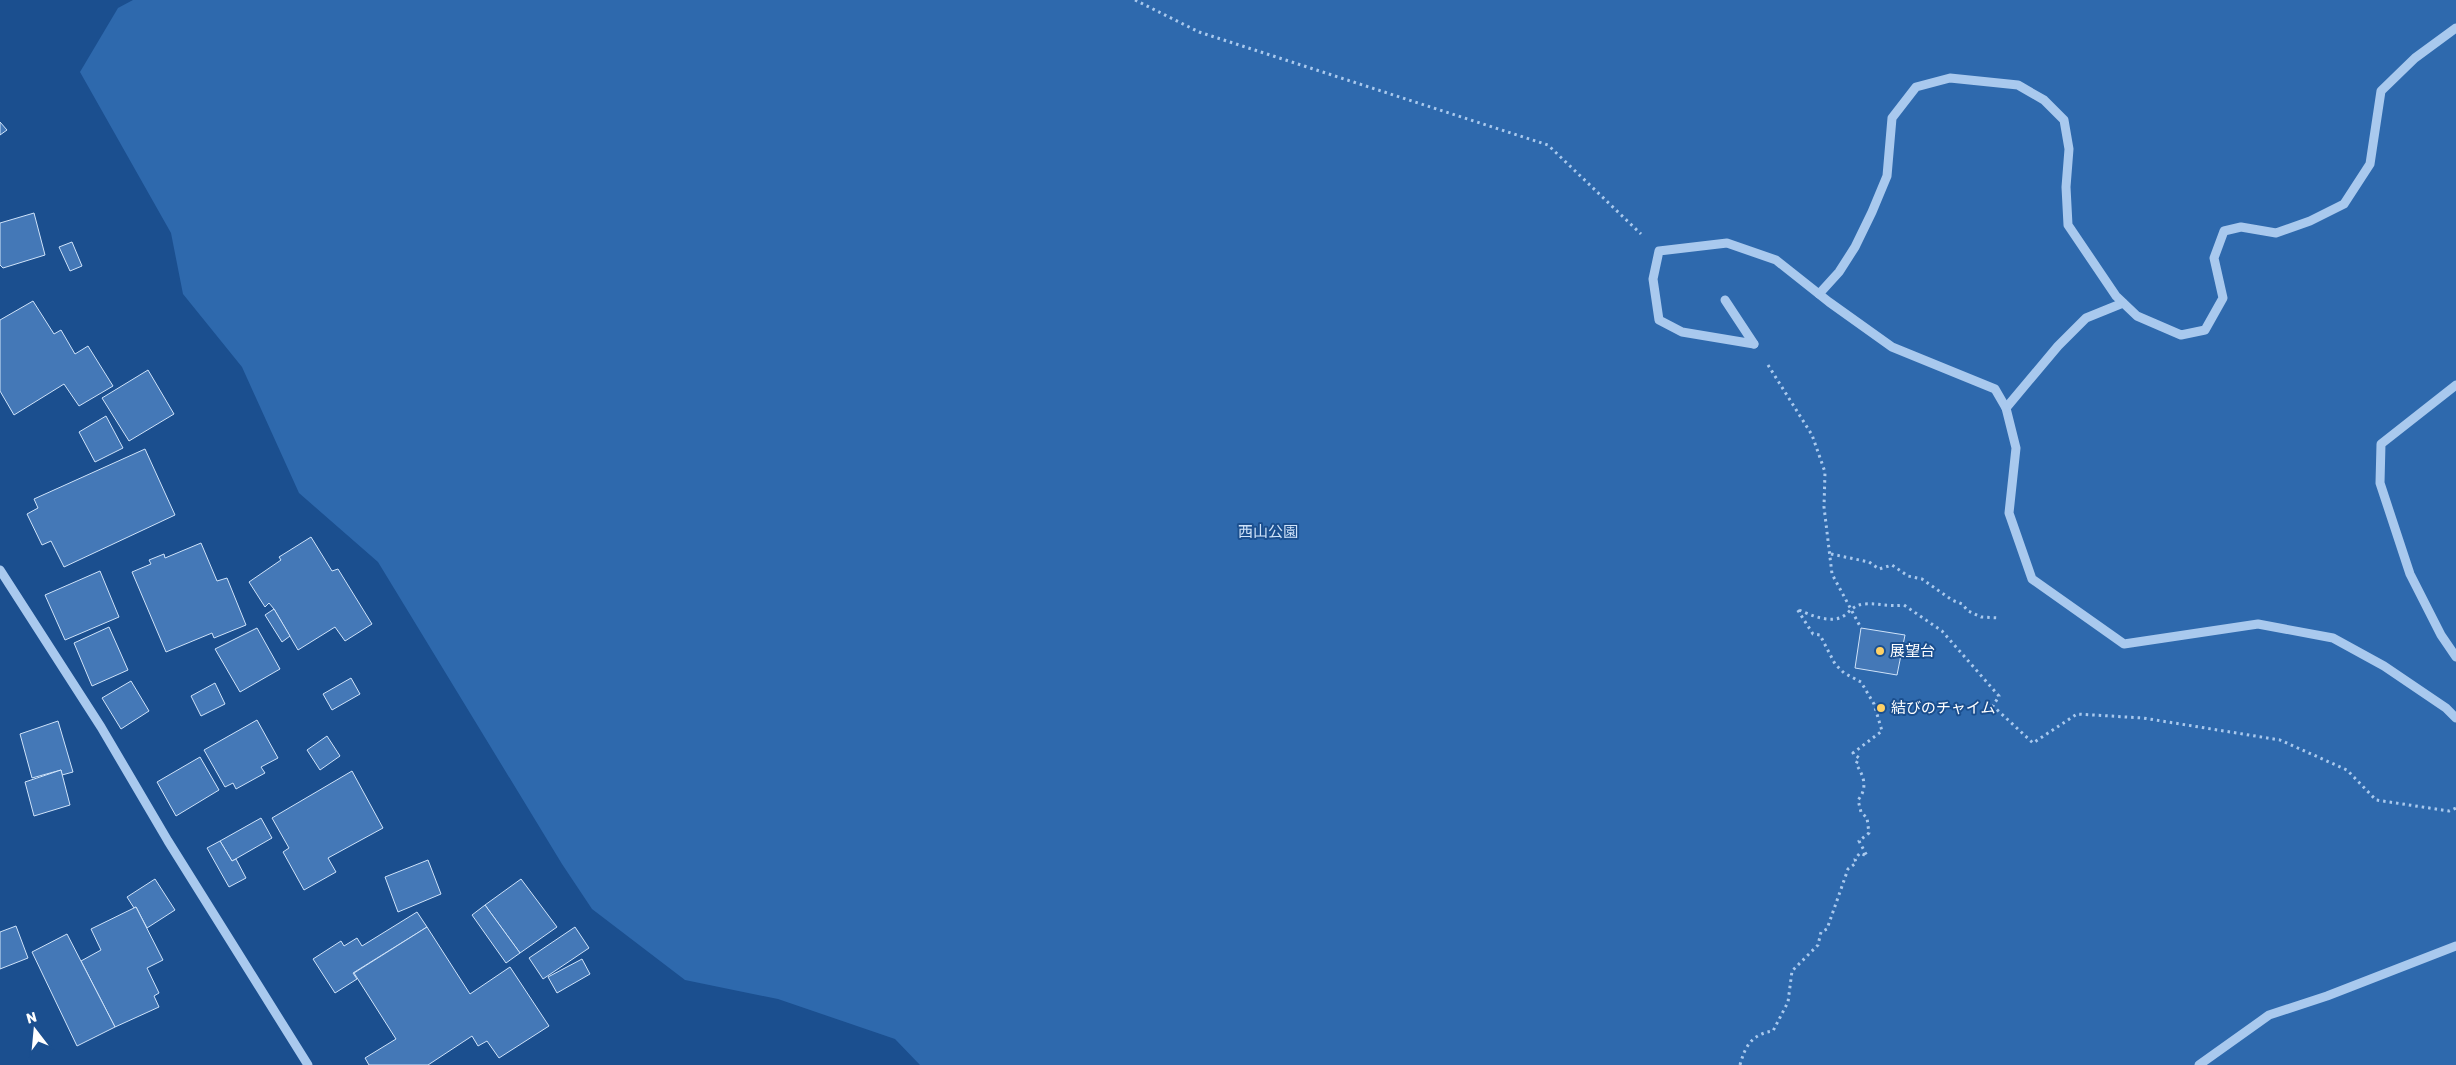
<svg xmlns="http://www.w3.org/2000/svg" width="2456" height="1065" viewBox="0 0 2456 1065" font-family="Rubik,'Noto Sans JP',sans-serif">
  <rect width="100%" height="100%" fill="#1b4f8f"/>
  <polygon fill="#2e69ad" points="133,0 2456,0 2456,1065 920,1065 895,1039 778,999 685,980 592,909 562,864 378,562 299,493 242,367 183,294 171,233 80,72 118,8"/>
  <g fill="#4478b7" stroke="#cfe3fa">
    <polygon points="0,122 7,130 0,135"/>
    <polygon points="34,213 45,255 3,268 0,265 0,223"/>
    <polygon points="72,242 82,266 70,271 59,247"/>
    <polygon points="33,301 54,334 61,330 75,354 88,346 113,386 79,406 64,384 14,415 0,391 0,320"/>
    <polygon points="148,370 174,414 129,441 102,398"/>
    <polygon points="106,416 123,448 95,462 79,432"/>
    <polygon points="145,449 175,515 64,567 51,541 42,545 27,514 38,508 34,499"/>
    <polygon points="311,537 332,571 338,569 372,624 345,641 335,627 298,650 274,609 269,603 265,607 249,582 281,560 279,557"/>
    <polygon points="201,543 217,581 227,578 246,625 214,638 212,633 166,652 132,572 151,564 149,560 164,554 165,558"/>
    <polygon points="100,571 119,617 65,640 45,595"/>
    <polygon points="274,609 290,636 282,642 265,615"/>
    <polygon points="109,627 128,670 92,686 74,643"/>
    <polygon points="257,628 280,669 240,692 215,649"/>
    <polygon points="1861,628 1905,635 1897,675 1855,668"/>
    <polygon points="351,678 360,694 332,710 323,694"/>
    <polygon points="131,681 149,711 121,729 102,698"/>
    <polygon points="215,683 225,704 201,716 191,696"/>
    <polygon points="257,720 278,758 261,767 265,773 236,789 233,783 225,787 204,750"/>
    <polygon points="58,721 73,772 62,775 61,770 32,778 20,734"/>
    <polygon points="327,736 340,756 320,770 307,750"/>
    <polygon points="200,757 219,790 176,816 157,782"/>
    <polygon points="61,770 70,805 34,816 25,782"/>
    <polygon points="352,771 383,828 328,858 336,872 304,890 283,852 289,848 272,818"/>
    <polygon points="261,818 272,838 232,861 220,841"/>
    <polygon points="220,841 232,861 236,859 246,878 229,887 207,848"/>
    <polygon points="428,860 441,894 398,912 385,877"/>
    <polygon points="155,879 175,910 147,928 136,907 134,908 127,897"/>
    <polygon points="521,879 557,927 520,953 485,905"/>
    <polygon points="485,905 520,953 506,963 472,915"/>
    <polygon points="136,907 163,960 147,968 159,993 154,996 159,1007 115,1027 81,961 101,950 91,929"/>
    <polygon points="417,912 427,927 353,973 357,979 335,993 313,959 341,941 344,946 357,938 362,946"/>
    <polygon points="16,926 28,958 0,969 0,932"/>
    <polygon points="427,927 470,994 510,967 549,1026 499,1058 487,1041 478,1046 472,1036 428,1065 369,1065 365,1058 396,1039 354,973"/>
    <polygon points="575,927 589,948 543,979 529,958"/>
    <polygon points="67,934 115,1027 77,1046 32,952"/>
    <polygon points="582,959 590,974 557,993 548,977"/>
  </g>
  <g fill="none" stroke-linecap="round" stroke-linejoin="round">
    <g stroke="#a9c9ee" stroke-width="3" stroke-dasharray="2.5 4" stroke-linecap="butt">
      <polyline points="1135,0 1199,32 1548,145 1641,234"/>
      <polyline points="1768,365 1812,435 1825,472 1824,507 1832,574 1861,628"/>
      <polyline points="1831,554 1869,562 1879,569 1892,565 1908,576 1922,579 1952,600 1962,604 1968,611 1981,617 1999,618"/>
      <path d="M 1740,1065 C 1745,1046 1752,1034 1773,1031 L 1788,1002 L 1792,971 L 1818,945 L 1821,932 L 1827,929 L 1848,869 L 1856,863 L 1855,859 L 1860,853 L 1867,856 L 1859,841 L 1869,833 L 1867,818 L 1861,812 L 1858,800 C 1868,788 1864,776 1856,764 L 1859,758 L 1853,753 L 1882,731 L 1874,704 L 1861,682 L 1844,673 L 1835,664 L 1820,635 L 1813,634 L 1797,609 C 1810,615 1832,625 1845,615 C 1851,610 1856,604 1865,604 C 1879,603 1888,607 1904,605 L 1942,631 L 1999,696 L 1993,706 L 2033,743 L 2077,714 L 2143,718 L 2280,740 L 2347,770 L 2376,800 L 2449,811 L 2456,808"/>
    </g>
    <g stroke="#a9c9ee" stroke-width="9">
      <polyline points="1819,294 1839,272 1855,247 1872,212 1887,176 1892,118 1916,87 1950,78 2018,85 2044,100 2064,120 2069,149 2066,187 2068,225 2116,296 2137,316 2181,335 2205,330 2223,298 2214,258 2224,231 2241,227 2276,233 2310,221 2344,204 2370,164 2381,91 2415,58 2456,28"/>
      <polyline points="1725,300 1754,344"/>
      <polyline points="1754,344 1682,332 1659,320 1653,279 1659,251 1727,243 1776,260 1829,302 1892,347 1995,389 2006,408 2016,448 2009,513 2032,579 2124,644 2258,624 2333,638 2384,666 2446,708 2456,718"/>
      <polyline points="2456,385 2381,444 2380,483 2410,574 2441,635 2456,657"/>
      <polyline points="2006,408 2058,346 2086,318 2123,303"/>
      <polyline points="0,570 101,727 168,841 308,1065"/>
      <polyline points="2199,1065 2269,1015 2327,996 2456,946"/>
    </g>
  </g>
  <g fill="#ffd166" stroke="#1b4f8f" stroke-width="2">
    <circle cx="1880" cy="651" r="5"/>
    <circle cx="1881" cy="708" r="5"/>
  </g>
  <g text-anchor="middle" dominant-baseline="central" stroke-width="4" stroke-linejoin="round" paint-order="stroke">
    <g font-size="15" fill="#cfe3fa" stroke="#1b4f8f">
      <text x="1268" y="532">西山公園</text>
    </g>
    <g font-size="15" fill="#fff" stroke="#1b4f8f" text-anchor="start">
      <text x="1890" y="651">展望台</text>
      <text x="1891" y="708">結びのチャイム</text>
    </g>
  </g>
  <g transform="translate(35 1030) rotate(344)" stroke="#1b4f8f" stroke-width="4" paint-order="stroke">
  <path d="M0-4L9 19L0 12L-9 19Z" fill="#ffffff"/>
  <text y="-8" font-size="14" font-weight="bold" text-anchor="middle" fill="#ffffff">N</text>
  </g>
</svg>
